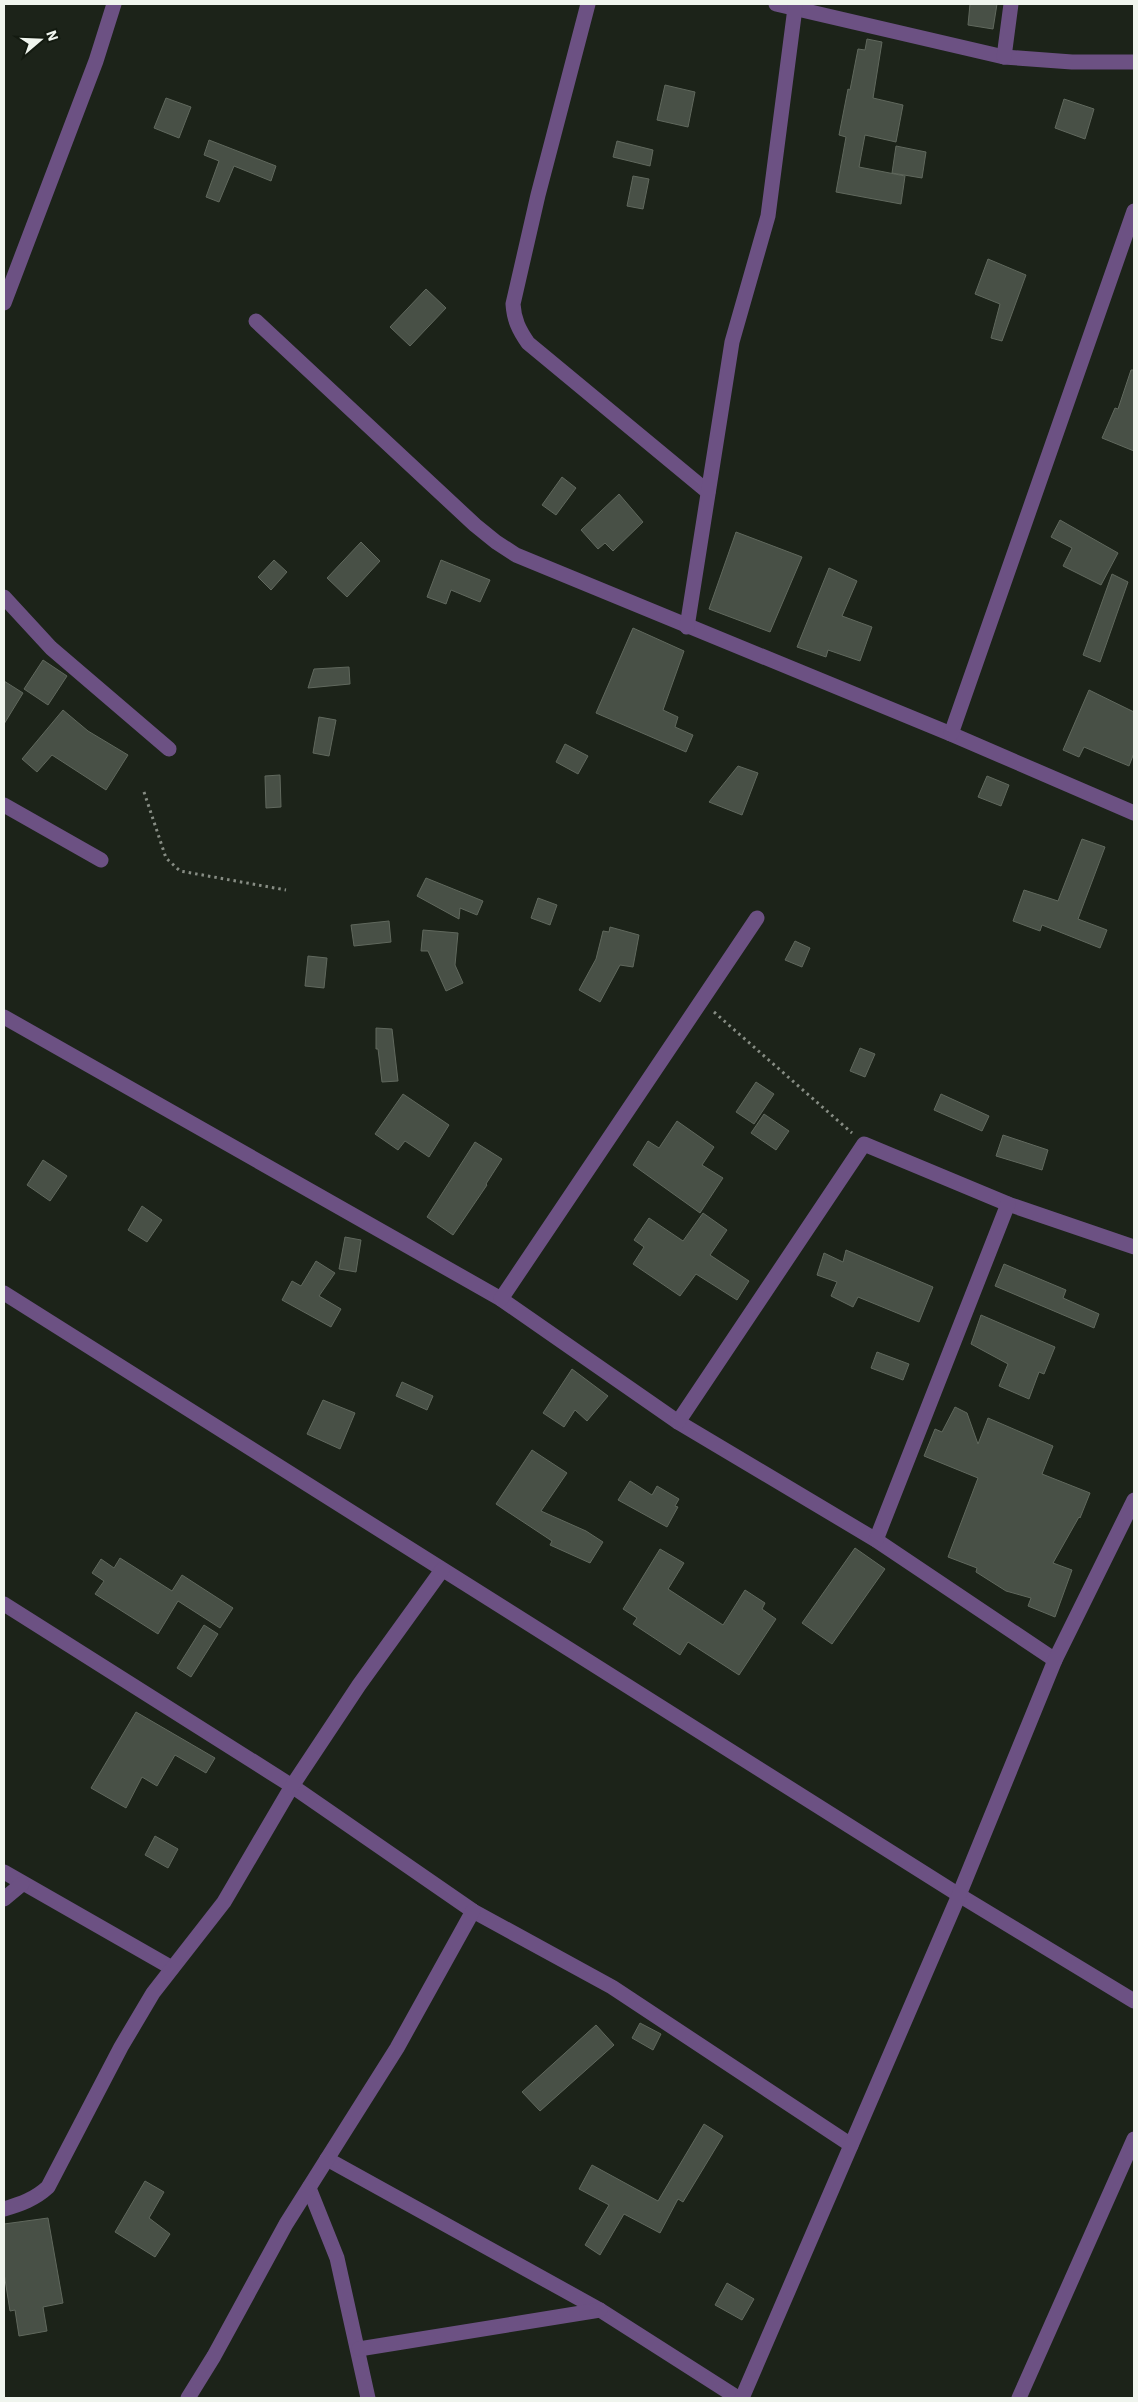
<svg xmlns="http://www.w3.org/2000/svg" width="1138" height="2402" viewBox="0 0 1138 2402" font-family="'IBM Plex Sans',sans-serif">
  <rect width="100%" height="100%" fill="#1c2319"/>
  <g fill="#485046" stroke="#60685d">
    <polygon points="970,4 997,4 993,29 968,25"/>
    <polygon points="867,39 882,42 873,98 903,105 896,142 865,135 859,167 905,176 901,204 836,192 846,137 839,135 848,89 850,90 858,49 865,50"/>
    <polygon points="665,85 695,92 688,127 657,120"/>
    <polygon points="166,98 191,107 179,138 154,128"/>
    <polygon points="1064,99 1094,109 1085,139 1055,128"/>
    <polygon points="209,140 276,166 271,181 234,166 219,202 206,197 219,161 204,155"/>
    <polygon points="617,141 653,150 650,166 613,157"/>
    <polygon points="896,146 926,152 922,178 892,173"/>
    <polygon points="633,176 649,179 643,209 627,206"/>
    <polygon points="988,259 1026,275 1002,341 991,338 1000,304 975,294"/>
    <polygon points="426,289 446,308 410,346 390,327"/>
    <polygon points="1131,370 1134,370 1134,451 1102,438 1115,408 1118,409"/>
    <polygon points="562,477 576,488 556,515 542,505"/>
    <polygon points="619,494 643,522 613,551 605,543 598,549 581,530"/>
    <polygon points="1060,520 1118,553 1101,585 1063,566 1072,548 1051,537"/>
    <polygon points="736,532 802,557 770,632 709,609"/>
    <polygon points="361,542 380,561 347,597 327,578"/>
    <polygon points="274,560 287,572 271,590 258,577"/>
    <polygon points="441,560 490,580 480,602 451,590 446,604 427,597"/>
    <polygon points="829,568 857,581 842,616 872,627 860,661 828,650 826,657 797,647"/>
    <polygon points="1112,574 1128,582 1100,662 1083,655"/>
    <polygon points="633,628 684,651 663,710 678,717 675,727 693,735 686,752 596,713"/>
    <polygon points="43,660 67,676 48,705 24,689"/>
    <polygon points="349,667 350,684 308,688 314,669"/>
    <polygon points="4,681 23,693 4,724"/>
    <polygon points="1089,690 1134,712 1134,753 1129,766 1084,747 1079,757 1063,750"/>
    <polygon points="63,710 88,731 128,755 106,790 52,755 37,772 22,759"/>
    <polygon points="319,717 336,720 329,756 313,753"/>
    <polygon points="565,744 588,756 578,774 556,762"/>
    <polygon points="738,766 758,773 742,815 709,802"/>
    <polygon points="280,775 281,807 266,808 265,776"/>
    <polygon points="987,776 1009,785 1001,806 978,797"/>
    <polygon points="1082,839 1105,847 1078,919 1107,930 1100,948 1042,925 1040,931 1013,921 1024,890 1058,901"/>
    <polygon points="426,878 483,901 477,915 460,908 459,919 417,896"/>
    <polygon points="538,898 557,905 550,925 531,918"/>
    <polygon points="389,921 391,942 354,946 351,925"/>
    <polygon points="610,927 639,935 633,967 620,965 600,1002 579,990 596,959 603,931 609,932"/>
    <polygon points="423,930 458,933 455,965 463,983 446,991 428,951 421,951"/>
    <polygon points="795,941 810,948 802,967 785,960"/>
    <polygon points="308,956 327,958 324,988 305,986"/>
    <polygon points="376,1028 392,1029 398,1081 382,1082 378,1049 376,1049"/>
    <polygon points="860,1048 875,1054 865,1077 850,1071"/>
    <polygon points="756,1082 774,1094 754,1124 736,1112"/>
    <polygon points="403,1094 449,1125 429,1157 405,1141 398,1150 375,1134"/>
    <polygon points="941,1094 989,1116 982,1131 934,1110"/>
    <polygon points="764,1114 789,1131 776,1150 751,1133"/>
    <polygon points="677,1121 714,1147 702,1165 723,1178 700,1213 633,1165 648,1141 659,1148"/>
    <polygon points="1003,1135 1048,1150 1042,1170 996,1156"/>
    <polygon points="475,1142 502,1159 486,1184 487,1185 453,1235 427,1217"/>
    <polygon points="43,1160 67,1176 50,1201 27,1185"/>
    <polygon points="142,1206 162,1220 147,1242 128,1230"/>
    <polygon points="703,1213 727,1230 710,1255 749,1281 737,1300 696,1274 680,1296 633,1264 644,1247 634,1240 649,1218 683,1241"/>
    <polygon points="345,1237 361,1240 356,1272 339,1269"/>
    <polygon points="846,1250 933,1287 919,1322 858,1297 853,1307 831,1296 837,1282 817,1275 824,1253 843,1262"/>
    <polygon points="316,1261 335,1273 319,1296 341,1309 331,1327 282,1300 292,1281 301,1286"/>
    <polygon points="1004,1264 1066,1290 1063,1298 1099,1314 1094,1328 995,1286"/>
    <polygon points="981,1315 1055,1347 1044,1374 1039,1372 1029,1399 999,1386 1008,1364 971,1344"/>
    <polygon points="877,1352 909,1364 903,1380 871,1368"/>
    <polygon points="572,1369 608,1396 587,1421 575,1410 564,1427 543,1413"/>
    <polygon points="402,1382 433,1396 427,1410 396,1396"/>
    <polygon points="323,1400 355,1413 340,1449 307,1434"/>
    <polygon points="955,1407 967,1413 978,1444 988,1418 1053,1446 1042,1474 1090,1493 1080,1518 1079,1517 1053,1563 1072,1570 1055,1617 1028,1606 1031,1598 1006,1591 976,1572 977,1568 948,1557 978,1478 924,1456 935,1429 942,1432"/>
    <polygon points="532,1450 567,1473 541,1511 586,1531 603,1542 590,1563 550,1545 552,1541 496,1504"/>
    <polygon points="630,1481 652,1495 657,1486 679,1499 675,1506 678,1507 667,1527 618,1500"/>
    <polygon points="855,1548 885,1569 832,1644 802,1623"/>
    <polygon points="660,1549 684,1563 668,1589 723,1625 745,1590 765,1603 762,1609 776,1619 739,1675 688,1642 680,1655 633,1624 637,1618 623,1609"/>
    <polygon points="120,1558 172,1591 182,1575 233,1608 220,1628 178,1601 158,1634 95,1594 104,1581 92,1573 101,1559 114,1568"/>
    <polygon points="204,1625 218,1634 191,1677 177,1668"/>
    <polygon points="136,1712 215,1758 206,1773 175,1755 157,1786 142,1777 126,1808 91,1788"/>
    <polygon points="155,1836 178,1849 168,1868 145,1855"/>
    <polygon points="640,2023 661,2034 653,2050 632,2038"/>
    <polygon points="596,2025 614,2045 540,2111 522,2092"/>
    <polygon points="704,2124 723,2136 683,2202 678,2199 660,2233 624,2214 600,2255 585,2245 609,2205 579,2189 592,2165 658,2201"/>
    <polygon points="145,2181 164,2192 149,2218 170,2234 155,2257 115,2232"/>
    <polygon points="48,2218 63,2303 43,2307 47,2331 19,2336 15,2310 10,2311 4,2273 4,2224"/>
    <polygon points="727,2283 754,2299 742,2320 715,2305"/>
  </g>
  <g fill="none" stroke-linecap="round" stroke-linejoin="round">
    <g stroke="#878d84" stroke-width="3" stroke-dasharray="2.5 4" stroke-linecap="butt">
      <polyline points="144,792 166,858 180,871 286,890"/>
      <polyline points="714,1012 852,1133"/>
    </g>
    <g stroke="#6c5183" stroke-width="15">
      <path d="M 588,4 L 538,195 L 513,304 C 514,320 519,330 528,343 L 708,492"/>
      <polyline points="776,4 1004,57 1072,62 1134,62"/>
      <polyline points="1004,57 1011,4"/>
      <polyline points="4,303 96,61 114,4"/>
      <polyline points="256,321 475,525 496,542 516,555 951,734 1134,813"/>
      <polyline points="4,597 51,648 169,749"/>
      <polyline points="687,627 732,342 768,216 795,8"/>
      <polyline points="951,734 1134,211"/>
      <polyline points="4,805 101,860"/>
      <polyline points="4,1017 501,1299 678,1422 876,1540 1055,1660"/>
      <polyline points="4,1293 959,1895 1134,2001"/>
      <polyline points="501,1299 757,918"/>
      <polyline points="678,1422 864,1144 1008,1204 1134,1247"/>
      <polyline points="876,1540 1008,1204"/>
      <polyline points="4,1604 292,1786 473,1911 612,1987 851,2145"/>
      <polyline points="4,1872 172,1968"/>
      <polyline points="4,1899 22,1884"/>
      <polyline points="327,2159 600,2310 738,2398"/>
      <polyline points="309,2188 337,2258 368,2398"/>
      <path d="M 4,2209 C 21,2204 35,2199 48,2187 L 121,2047 L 153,1993 L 224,1902 L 292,1786 L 359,1685 L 442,1570"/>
      <polyline points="359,2349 600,2310"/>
      <polyline points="188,2398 214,2356 286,2224 397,2048 473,1911"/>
      <polyline points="742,2398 959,1895 1055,1660 1134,1500"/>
      <polyline points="1019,2398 1134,2139"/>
    </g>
  </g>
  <rect width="1138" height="2402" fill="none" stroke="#f0f5ee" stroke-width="10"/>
  <g transform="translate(40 40) rotate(71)" stroke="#131a10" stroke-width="4" paint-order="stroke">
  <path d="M0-4L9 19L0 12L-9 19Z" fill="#f0f5ee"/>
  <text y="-8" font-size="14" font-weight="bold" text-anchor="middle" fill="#f0f5ee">N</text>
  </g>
</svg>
